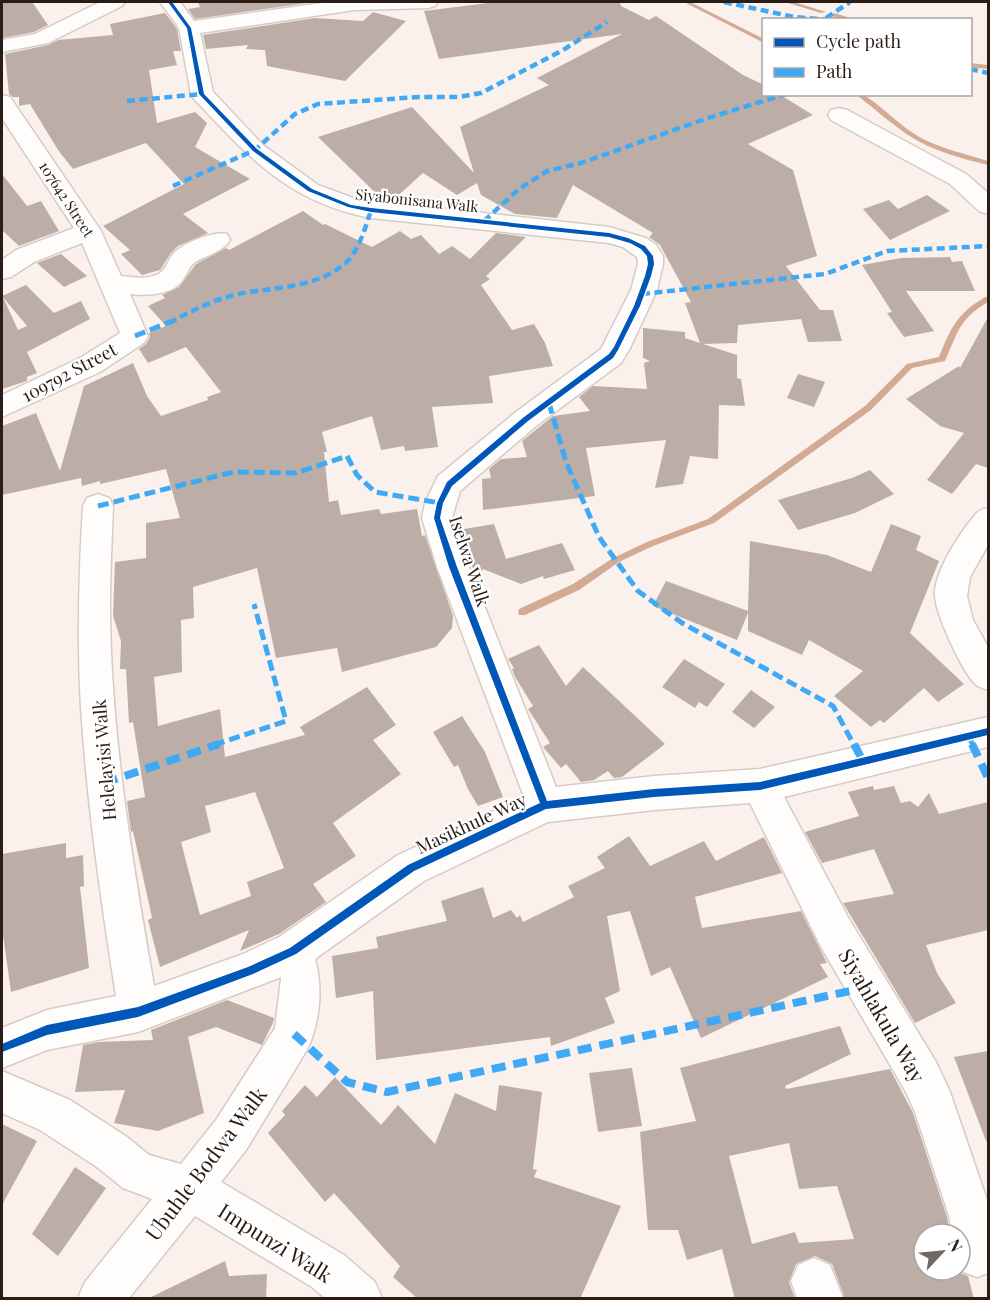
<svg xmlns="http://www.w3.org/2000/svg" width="990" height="1300" viewBox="0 0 990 1300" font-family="'Playfair Display',serif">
  <rect width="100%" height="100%" fill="#faf1ed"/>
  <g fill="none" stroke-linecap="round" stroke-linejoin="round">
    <g fill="#d3aa93" fill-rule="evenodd">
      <polygon points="684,2 690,2 764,39 764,43"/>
      <polygon points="788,2 794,2 826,12 821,13 788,3"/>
      <polygon points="834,13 854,19 854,20 844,20 832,16 831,15"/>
      <polygon points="970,63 988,65 988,69 970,67"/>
      <path d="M 855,94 L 863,94 L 867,97 C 886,110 901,127 921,138 C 942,149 966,154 988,161 L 988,165 C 963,159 930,150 908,135 C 890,123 873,107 855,94 Z"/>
      <path d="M 985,297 L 988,297 L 988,302 C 959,319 958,332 945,361 L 912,368 L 871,410 L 714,523 L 653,546 L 619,562 L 579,590 L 525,615 L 519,615 L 518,612 L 519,609 L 573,584 L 613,558 L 647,542 L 708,519 L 865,406 L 907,364 L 939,357 C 951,327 957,314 985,297 Z"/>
    </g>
  </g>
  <g fill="#bcaea7" fill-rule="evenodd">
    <polygon points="2,2 32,2 48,25 34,32 3,38"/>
    <polygon points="198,2 307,2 307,3 195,19 188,9 200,7"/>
    <polygon points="496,2 620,2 621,6 649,20 656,16 743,75 764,85 764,94 779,94 813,115 748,144 793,170 817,256 786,266 820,310 833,310 842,341 808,342 801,319 738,325 737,343 703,344 737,355 737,378 741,379 745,406 719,405 718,459 690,456 683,484 655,488 666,440 586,448 595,496 483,510 482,479 491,478 489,469 501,459 527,457 522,441 553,416 590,411 579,397 593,386 647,389 644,363 650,361 643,358 643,328 685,332 685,338 700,343 685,303 691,302 660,245 649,237 653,233 573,185 557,218 515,214 481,195 477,183 457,195 423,173 392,201 383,200 318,137 412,107 474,173 460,127 549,85 537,78 622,34 439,59 424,11"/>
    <polygon points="373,12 406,21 345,81 267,66 265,50 246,49 248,45 206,49 203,35 315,18 363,21"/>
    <polygon points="165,13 177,29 181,51 173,51 177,65 149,70 157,123 195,112 207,123 195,147 250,179 183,214 208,233 178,246 171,253 160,270 142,275 121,254 130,250 103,226 184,184 146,143 73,169 58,150 30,104 19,106 19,97 13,97 9,94 5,54 48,45 58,40 113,35 110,24"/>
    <polygon points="2,174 27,206 41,201 59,231 19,246 2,230"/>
    <polygon points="927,195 950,211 890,240 863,209 889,200 898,209"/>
    <path d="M 303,211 L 323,225 L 325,224 L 372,247 L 400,231 L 411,239 L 421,235 L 439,254 L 452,246 L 470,259 L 496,233 L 526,237 L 486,276 L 490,279 L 481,285 L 512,330 L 534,324 L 545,343 L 553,366 L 489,376 L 493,403 L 432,407 L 438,447 L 405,451 L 404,446 L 381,450 L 372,416 L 322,432 L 327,452 L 324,452 L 329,502 L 338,500 L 341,515 L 379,509 L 381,514 L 417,509 L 422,536 L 425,535 L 453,616 L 452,628 L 436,647 L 342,672 L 337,648 L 276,658 L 257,568 L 193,587 L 194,618 L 181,620 L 182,672 L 154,677 L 158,726 L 220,709 L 225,757 L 305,735 L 300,727 L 367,687 L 396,725 L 373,740 L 401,774 L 333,823 L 356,856 L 313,884 L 326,902 L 279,934 L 240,951 L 249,930 L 160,967 L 148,920 L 152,918 L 133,831 L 131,832 L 127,801 L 145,797 L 133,722 L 129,723 L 126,669 L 120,669 L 121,641 L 113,616 L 115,562 L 146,558 L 146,523 L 180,518 L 166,469 L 100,484 L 100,481 L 82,486 L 81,478 L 2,495 L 2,426 L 36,413 L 60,471 L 84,386 L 133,363 L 147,396 L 161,416 L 208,400 L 207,397 L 221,392 L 186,347 L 148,363 L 139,349 L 146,344 L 150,337 L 149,333 L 166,326 L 148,306 L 165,298 L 162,295 L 179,287 L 196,264 L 226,248 L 229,250 ZM 255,792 L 284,868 L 247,882 L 251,896 L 200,915 L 181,842 L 211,832 L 205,806 Z"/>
    <polygon points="61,254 87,276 64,287 37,263"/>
    <polygon points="950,257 952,262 962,261 975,291 906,291 934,331 904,337 887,313 892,312 862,265 901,258"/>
    <polygon points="26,285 54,313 81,301 90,319 27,352 37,373 27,377 27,381 2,389 2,295 18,330 27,326 2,296"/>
    <polygon points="988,317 988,468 976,464 952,494 927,480 964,433 940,426 906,399 959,366 960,368"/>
    <polygon points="798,374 825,382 814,407 787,398"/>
    <polygon points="870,470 894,494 855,513 798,530 778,500 852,478"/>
    <polygon points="494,524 506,559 562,543 575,570 544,579 543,576 521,584 483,569 477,579 458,530"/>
    <polygon points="891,524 921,536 916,550 939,561 910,633 964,684 938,702 924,688 884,723 880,720 871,727 834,696 863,671 809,640 802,655 748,631 748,613 737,640 653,606 666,581 748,611 750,541 827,555 871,572"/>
    <polygon points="539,645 566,686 583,667 665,744 622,777 614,778 608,771 594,780 581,782 566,764 561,768 543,747 550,743 528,709 533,706 515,677 512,669 514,668 508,659"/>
    <polygon points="684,659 725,684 707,707 699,702 695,708 662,687"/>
    <polygon points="751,690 775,707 754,728 732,712"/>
    <polygon points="462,716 485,752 503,797 478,806 468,789 458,765 454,767 433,732"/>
    <polygon points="873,786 874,790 894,786 901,803 910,801 918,807 929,793 939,814 988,802 988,930 926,945 937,973 956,1003 915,1023 843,903 894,894 874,849 822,863 805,832 859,816 848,792"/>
    <polygon points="629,836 650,866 704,841 716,861 764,837 782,873 695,897 702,928 801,911 827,963 820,964 828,977 701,1038 670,967 651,976 630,911 607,916 620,991 605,998 615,1023 551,1046 550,1037 376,1060 373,991 336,998 332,956 378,948 376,937 447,921 441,901 483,887 493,918 511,910 517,918 520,915 523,922 574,897 568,886 605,868 597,857"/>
    <polygon points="66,843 66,858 83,855 84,886 80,887 89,968 11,992 2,928 2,854"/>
    <polygon points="227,1000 274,1018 273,1023 262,1045 216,1027 188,1037 204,1113 158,1131 114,1123 125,1090 75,1092 83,1045 99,1042 153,1040 151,1030"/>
    <path d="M 840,1026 L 851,1054 L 785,1086 L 786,1089 L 890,1069 L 913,1113 L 947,1217 L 950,1234 L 924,1234 L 924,1270 L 959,1270 L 960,1273 L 968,1276 L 974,1299 L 845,1299 L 832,1264 L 815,1256 L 796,1264 L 789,1282 L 795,1299 L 735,1299 L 722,1249 L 687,1260 L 678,1230 L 648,1230 L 640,1132 L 696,1121 L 680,1068 ZM 789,1143 L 799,1189 L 837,1186 L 854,1239 L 799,1243 L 795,1232 L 752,1244 L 729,1156 Z"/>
    <polygon points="988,1051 988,1140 986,1141 954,1057"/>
    <polygon points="632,1068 642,1126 598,1132 589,1073"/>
    <polygon points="335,1077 381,1125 398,1105 435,1144 455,1093 496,1111 499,1085 542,1092 533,1169 537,1170 534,1177 621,1206 580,1299 418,1299 393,1277 400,1266 334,1193 325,1202 268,1133 285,1115 282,1111 305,1085 317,1097"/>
    <polygon points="2,1124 37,1141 2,1205"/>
    <polygon points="75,1167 106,1188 58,1256 32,1234"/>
    <polygon points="225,1261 229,1276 267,1274 266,1299 147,1299"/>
  </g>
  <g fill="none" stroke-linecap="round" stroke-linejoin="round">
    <defs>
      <g id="minor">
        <polygon points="100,2 125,2 122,6 48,43 2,52 2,40 35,34"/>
        <path d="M 160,2 L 180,2 L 194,21 L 329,2 L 438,2 L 435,6 L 428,8 L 354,10 L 200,33 L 213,92 L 263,145 L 318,185 L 356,199 L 609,227 L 646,238 L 656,245 L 663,256 L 663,264 L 657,290 L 630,348 L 621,363 L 536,426 L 460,491 L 452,518 L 469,567 L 556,787 L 654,776 L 760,769 L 988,717 L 988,747 L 784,797 L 849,919 L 936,1062 L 950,1092 L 988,1203 L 988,1273 L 977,1277 L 961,1271 L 960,1234 L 952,1234 L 949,1216 L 915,1112 L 906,1092 L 821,947 L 750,803 L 654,810 L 548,822 L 424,881 L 315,959 C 323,987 320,1021 308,1048 L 246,1150 L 221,1182 L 344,1255 L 375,1282 L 382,1298 L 325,1298 L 312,1287 L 195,1216 L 129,1298 L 78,1298 L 85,1282 L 152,1199 L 123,1188 L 97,1167 L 40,1130 L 2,1113 L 2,1071 L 70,1100 L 127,1137 L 149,1155 L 181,1164 L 216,1120 L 275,1028 L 281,979 L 281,977 L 138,1032 L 47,1050 L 2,1068 L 2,1028 L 47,1010 L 116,996 C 101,900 87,804 81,707 C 77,640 79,573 83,506 L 87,498 L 98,494 L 109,498 L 113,506 C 112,538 110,570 110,602 C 110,731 132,859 154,986 L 243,954 L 279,937 L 398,855 L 524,797 L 437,567 L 422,518 L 425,503 L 438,476 L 516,412 L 601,349 L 631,290 L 638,264 L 637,257 L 623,247 L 609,243 L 371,218 C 288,202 249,157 194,99 L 191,94 L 179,28 Z"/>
        <path d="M 2,95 L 10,97 L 101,231 L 121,276 C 134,277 147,280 158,274 C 167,270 168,258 175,252 C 186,242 213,231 227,234 L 230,240 C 223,252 207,255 195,262 C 189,266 187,275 182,281 C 172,295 145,296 130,294 L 148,336 L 144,343 L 100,372 L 2,417 L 2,395 L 80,358 L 120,333 L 82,243 L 34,262 L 11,277 L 2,279 L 2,260 L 16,250 L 74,228 L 2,118 Z"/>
        <polygon points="839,108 847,110 966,174 988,193 988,214 979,211 950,184 831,120 828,115 831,110"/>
        <path d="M 988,508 L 988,545 L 970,577 L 967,596 L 973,620 L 988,647 L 988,690 C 984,688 978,687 975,684 C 962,671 936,615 935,596 C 933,573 961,531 976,514 C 979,510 983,509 988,508 Z"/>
        <polygon points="814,1258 830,1265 843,1298 797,1298 791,1281 798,1265"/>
      </g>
    </defs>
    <use href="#minor" stroke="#d6cbc5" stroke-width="3"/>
    <use href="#minor" fill="#fefdfc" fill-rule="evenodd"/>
    <g stroke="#3fa9f5" stroke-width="4.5" stroke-dasharray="8 4.5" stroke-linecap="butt">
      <polyline points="724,2 794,17 831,20"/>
      <polyline points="826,18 850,2"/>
      <polyline points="970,69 988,73"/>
      <polyline points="127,101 202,94"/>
      <polyline points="173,186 255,150 295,114 318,104 419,97 459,97 481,93 563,50 607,22"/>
      <polyline points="484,221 519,189 547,171 581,163 705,119 786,94"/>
      <polyline points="642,294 825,274 887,251 988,246"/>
      <path d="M 169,323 C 191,311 213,300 238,294 C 274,287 326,288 351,257 C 361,243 366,226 371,210"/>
    </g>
    <g stroke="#3fa9f5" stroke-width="5" stroke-dasharray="11 5" stroke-linecap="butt">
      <polyline points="135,336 172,321"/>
      <polyline points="549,403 566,462 599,537 638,591 682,623 833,706 854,745"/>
      <polyline points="98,506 233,472 296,473 347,456 357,475 375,492 440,503"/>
      <polyline points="969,737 973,745"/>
      <polyline points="214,745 286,721 254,604"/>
    </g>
    <g stroke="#3fa9f5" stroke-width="8" stroke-dasharray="14 8" stroke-linecap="butt">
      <polyline points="854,744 864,763"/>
      <polyline points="972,744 988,778"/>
      <polyline points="104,783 219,744"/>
      <polyline points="294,1034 347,1082 387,1092 868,987"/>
    </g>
    <defs>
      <polygon id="cycleway" points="168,2 172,2 191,28 204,94 257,149 312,189 351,205 371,208 609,233 628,238 645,246 653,256 654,264 651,276 640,306 618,350 613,358 528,421 452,486 443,503 440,518 457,567 547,801 654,789 760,782 988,728 988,735 760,790 654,797 546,809 414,871 296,954 253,974 138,1017 47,1035 2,1052 2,1044 47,1025 138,1007 248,967 290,948 408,865 540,803 449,567 434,518 437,503 447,482 524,417 609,354 614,347 634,306 645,276 648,264 647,256 641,249 630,243 609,237 371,212 348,207 308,191 253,151 199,94 187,28"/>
    </defs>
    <use href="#cycleway" stroke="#fff" stroke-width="3"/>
    <use href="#cycleway" fill="#0057b8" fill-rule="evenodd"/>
  </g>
  <g text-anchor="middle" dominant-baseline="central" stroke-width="4.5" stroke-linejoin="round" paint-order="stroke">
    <g font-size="15" fill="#2a1d15" stroke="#fff">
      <text transform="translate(67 199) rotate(57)">107642 Street</text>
      <text transform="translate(417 200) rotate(6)">Siyabonisana Walk</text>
    </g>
    <g font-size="18" fill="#2a1d15" stroke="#fff">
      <text transform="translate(69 372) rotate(-28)">109792 Street</text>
      <text transform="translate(470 561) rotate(72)">Iselwa Walk</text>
      <text transform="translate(104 760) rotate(-95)">Helelayisi Walk</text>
      <text transform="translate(471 823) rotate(-25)">Masikhule Way</text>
    </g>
    <g font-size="21" fill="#2a1d15" stroke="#fff">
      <text transform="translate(883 1015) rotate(60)">Siyahlakula Way</text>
      <text transform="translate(205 1163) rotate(-53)">Ubuhle Bodwa Walk</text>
      <text transform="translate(276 1242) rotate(32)">Impunzi Walk</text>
    </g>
  </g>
  <rect width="990" height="1300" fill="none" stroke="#2a1d15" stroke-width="6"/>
  <rect x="762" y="18" width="210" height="78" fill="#ffffff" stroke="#aaa5a1" stroke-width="1.5"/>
  <rect x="774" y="38" width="30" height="9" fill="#0057b8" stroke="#aaa5a1" stroke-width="1.5"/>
  <text x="816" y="48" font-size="18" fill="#2a1d15">Cycle path</text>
  <rect x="774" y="68" width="30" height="9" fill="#3fa9f5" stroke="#aaa5a1" stroke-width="1.5"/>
  <text x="816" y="78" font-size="18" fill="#2a1d15">Path</text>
  <g transform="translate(942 1252) rotate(64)"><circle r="28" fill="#ffffff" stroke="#aaa5a1" stroke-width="1.5"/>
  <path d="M0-4.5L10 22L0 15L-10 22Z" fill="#736761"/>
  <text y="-9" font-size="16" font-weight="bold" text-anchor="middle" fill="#2a1d15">N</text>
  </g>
</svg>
